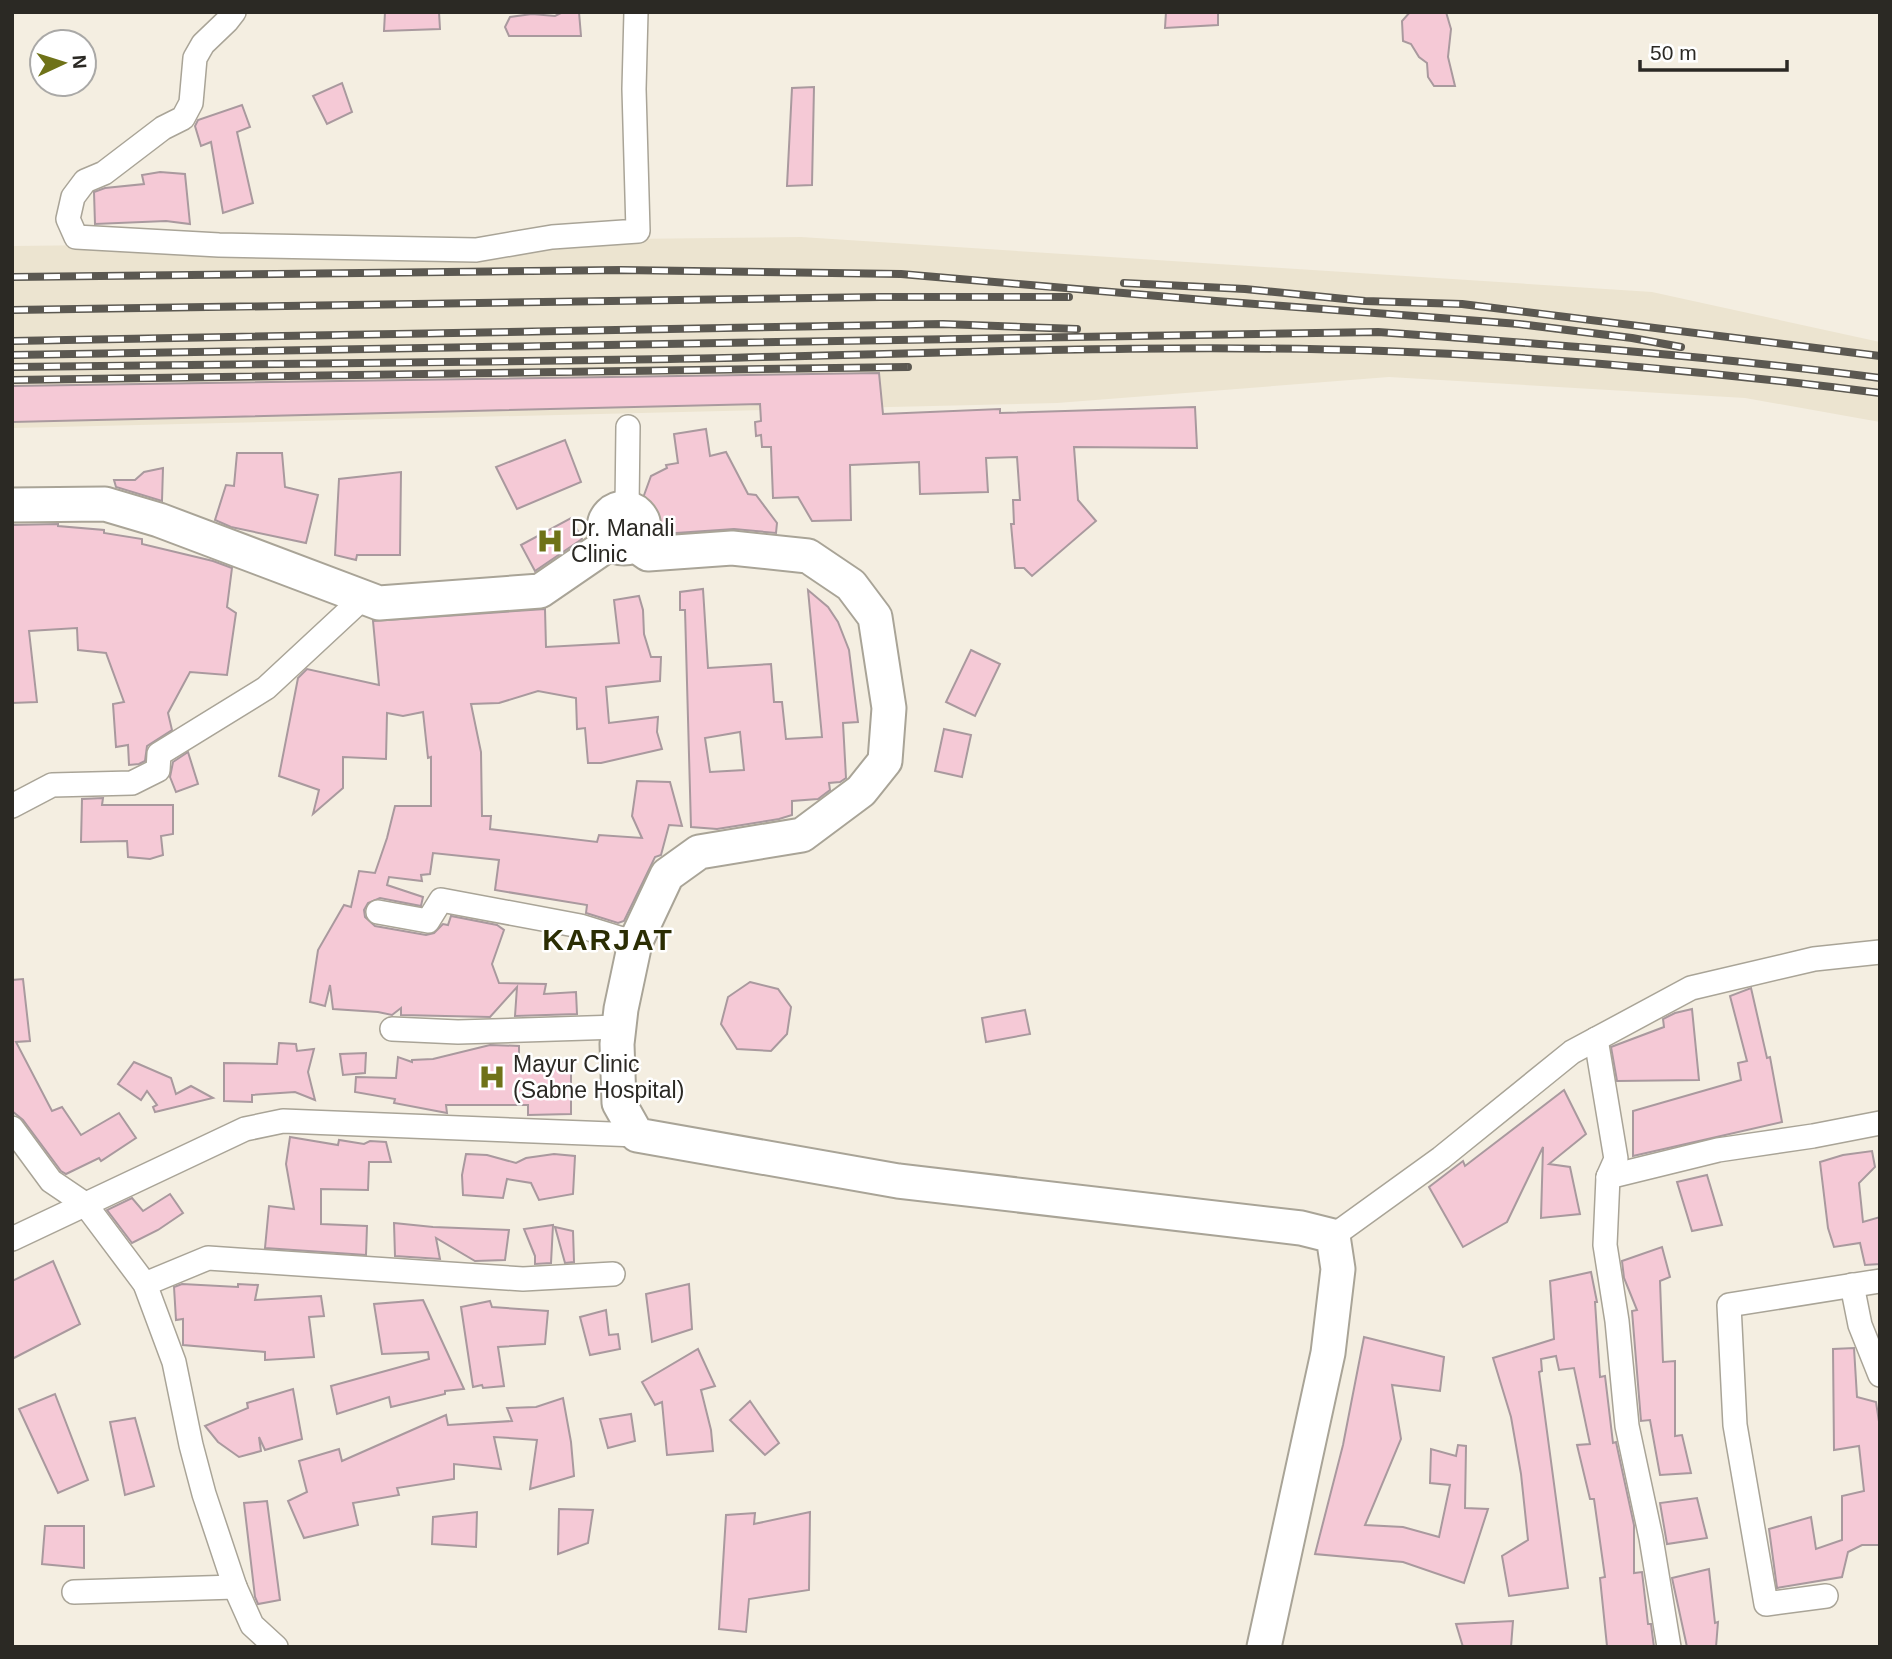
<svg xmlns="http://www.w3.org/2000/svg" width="1892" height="1659" viewBox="0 0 1892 1659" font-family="Arial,sans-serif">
  <rect width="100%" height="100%" fill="#f4eee1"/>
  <polygon fill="#ece4d0" points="801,237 1652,292 1880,342 1880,422 1745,398 1389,377 1057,403 12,428 12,246"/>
  <g fill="#f5c9d6" stroke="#a9999e" stroke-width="2" fill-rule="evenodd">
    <polygon points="385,12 439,12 440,29 384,31"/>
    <polygon points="563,12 579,12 581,36 509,36 505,27 510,17 532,14 555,16"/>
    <polygon points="1166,12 1218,12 1218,25 1165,28"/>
    <polygon points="1410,12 1446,12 1451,29 1448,57 1455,86 1434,86 1428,77 1427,63 1419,57 1411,44 1403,41 1402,21"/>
    <polygon points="342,83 352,112 327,124 313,96"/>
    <polygon points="814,87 812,185 787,186 792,88"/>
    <polygon points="242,105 250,127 237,132 253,203 223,213 211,142 201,146 195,126 198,120"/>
    <polygon points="160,172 185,174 190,224 166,221 95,224 94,192 105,188 144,184 142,175"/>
    <polygon points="879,373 883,414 1000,409 1000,413 1195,407 1197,448 1074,447 1078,500 1096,521 1032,576 1024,568 1015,568 1011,524 1014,524 1013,500 1020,500 1017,457 986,458 988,492 920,494 919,462 850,465 851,520 812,521 798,497 773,498 771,447 762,447 761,435 756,436 755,422 761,421 760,404 12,422 12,386"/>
    <polygon points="706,429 710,456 726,452 748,494 756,495 777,523 776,533 734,529 676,533 648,530 643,498 651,476 667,468 666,465 678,463 674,434"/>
    <polygon points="565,440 581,482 517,509 496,467"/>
    <polygon points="237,453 282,453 285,487 318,495 306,543 231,527 215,520 226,485 234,486"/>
    <polygon points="163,468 162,501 116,487 114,480 135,480 144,472"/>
    <polygon points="401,472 400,555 357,555 356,560 335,555 339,479"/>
    <polygon points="571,518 582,539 535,571 521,545"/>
    <polygon points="58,524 58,526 104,530 104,533 142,539 142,544 213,561 232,568 227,607 236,613 227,675 190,672 168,713 172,730 147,746 145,761 139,764 129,765 128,745 116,747 113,704 124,702 106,653 78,650 77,628 29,631 37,702 12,703 12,525"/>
    <path d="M 703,589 L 708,668 L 771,664 L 774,702 L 782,702 L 786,739 L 822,737 L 808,590 L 828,607 L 838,622 L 849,650 L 858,722 L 843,723 L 846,778 L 840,782 L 829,783 L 830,790 L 818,799 L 792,801 L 792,815 L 779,819 L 717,829 L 691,827 L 685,610 L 680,610 L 680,592 ZM 740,732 L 744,770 L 710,772 L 705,738 Z"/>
    <polygon points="639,596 643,610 644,634 651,657 661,657 660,681 606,687 609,723 658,717 657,732 662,749 601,763 588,763 585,728 577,729 576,698 538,691 499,703 471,704 481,752 482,816 491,816 490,829 597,842 599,835 642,838 632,816 637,781 670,782 682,826 669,825 661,855 655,857 624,921 618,923 586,913 587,905 495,890 499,860 433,853 430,874 421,875 422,881 389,877 387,885 423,897 421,906 380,898 368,903 364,910 365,917 375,926 426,935 434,933 443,924 448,925 451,916 497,925 504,930 492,964 499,983 546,984 544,994 576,992 577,1014 515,1016 517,987 490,1017 401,1015 401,1008 392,1015 378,1012 333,1009 330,985 325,1006 310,1002 318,950 344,905 351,907 359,871 375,873 387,838 395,806 431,806 431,757 428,758 423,712 403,716 387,713 386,759 343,757 343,788 313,814 319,790 279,776 298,678 307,669 379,685 373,621 545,609 546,647 619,643 614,600"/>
    <polygon points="971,650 1000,664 975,716 946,702"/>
    <polygon points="944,729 971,735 962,777 935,771"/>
    <polygon points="188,752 198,784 176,792 170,777 173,762"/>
    <polygon points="103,798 102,805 173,805 173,834 161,836 163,855 150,859 128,857 127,841 81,842 82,799"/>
    <polygon points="23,979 30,1041 16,1042 52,1111 62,1107 81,1135 119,1113 136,1138 101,1161 99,1158 66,1174 61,1171 23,1120 12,1111 12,980"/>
    <polygon points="750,982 778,989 791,1007 787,1034 771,1051 737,1049 721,1024 728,997"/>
    <polygon points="1751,988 1767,1058 1770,1057 1782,1122 1633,1156 1633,1111 1741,1080 1738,1063 1747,1061 1730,996"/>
    <polygon points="1692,1009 1699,1080 1617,1081 1611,1047 1664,1027 1663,1019 1675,1013"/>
    <polygon points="1025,1010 1030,1034 986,1042 982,1018"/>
    <polygon points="279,1043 296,1044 297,1051 314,1049 308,1072 315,1100 295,1092 252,1095 252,1102 224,1101 224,1063 277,1064"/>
    <polygon points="490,1045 519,1046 519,1061 571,1062 571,1114 528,1115 528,1105 446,1105 447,1113 394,1103 395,1099 355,1092 356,1077 396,1078 398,1057 412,1062 412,1060 433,1059"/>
    <polygon points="366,1053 365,1073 343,1075 340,1054"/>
    <polygon points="134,1062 171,1078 176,1094 191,1086 213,1098 155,1112 153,1107 157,1105 147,1091 141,1100 118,1084"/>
    <polygon points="1564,1090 1586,1134 1549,1164 1570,1167 1580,1214 1541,1218 1543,1147 1507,1222 1463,1247 1429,1187 1463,1161 1465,1166"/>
    <polygon points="290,1137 338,1145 339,1140 364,1144 370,1141 386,1142 391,1162 369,1162 368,1190 321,1189 321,1224 367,1226 366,1255 265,1248 269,1206 294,1209 286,1164"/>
    <polygon points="1872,1151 1875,1167 1859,1183 1863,1222 1880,1217 1880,1264 1865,1265 1860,1243 1834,1247 1828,1228 1820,1162 1843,1155"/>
    <polygon points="466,1154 487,1155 516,1163 526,1158 554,1154 575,1156 573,1194 539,1200 531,1183 507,1179 503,1198 463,1195 462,1175"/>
    <polygon points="1707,1175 1722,1225 1692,1231 1677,1182"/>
    <polygon points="170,1194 183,1213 158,1230 132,1243 107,1210 132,1198 143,1211"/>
    <polygon points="394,1223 433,1227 509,1230 505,1260 475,1261 436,1238 440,1259 395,1256"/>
    <polygon points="553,1225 551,1263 535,1264 535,1256 524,1229"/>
    <polygon points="555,1227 573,1231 574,1262 565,1263"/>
    <polygon points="1662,1247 1670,1277 1660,1281 1663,1362 1675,1361 1675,1436 1682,1435 1691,1473 1660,1475 1650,1420 1641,1421 1632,1311 1637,1310 1624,1278 1622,1261"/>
    <polygon points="53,1261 80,1324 12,1359 12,1281"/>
    <polygon points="1591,1272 1597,1302 1595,1302 1600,1377 1605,1376 1613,1443 1616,1442 1634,1525 1634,1573 1642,1572 1648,1624 1651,1624 1654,1647 1607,1646 1600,1578 1605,1577 1594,1499 1590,1499 1577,1445 1590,1444 1574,1368 1559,1370 1556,1356 1541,1359 1542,1371 1539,1372 1568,1588 1509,1596 1502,1556 1528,1540 1521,1474 1511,1417 1493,1358 1554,1339 1550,1281"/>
    <polygon points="182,1284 238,1287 238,1284 258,1285 255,1300 321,1296 324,1316 309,1317 314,1357 265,1360 265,1352 183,1345 183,1319 176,1320 174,1287"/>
    <polygon points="689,1284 692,1329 652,1342 646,1294"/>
    <polygon points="423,1300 464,1389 445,1391 445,1394 391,1407 389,1397 337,1414 331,1386 429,1359 428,1352 382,1354 374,1304"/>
    <polygon points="490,1301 492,1307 548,1311 545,1344 498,1347 504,1386 483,1388 482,1385 473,1387 461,1307"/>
    <polygon points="606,1310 609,1335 618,1334 620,1349 590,1355 580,1317"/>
    <polygon points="1364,1337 1444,1357 1440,1391 1392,1385 1401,1439 1365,1525 1403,1527 1439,1537 1450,1485 1430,1483 1431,1449 1456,1456 1458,1445 1466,1446 1465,1508 1488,1509 1464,1583 1403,1562 1315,1554 1343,1445"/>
    <polygon points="1854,1348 1857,1397 1876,1402 1880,1428 1880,1545 1862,1545 1848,1552 1842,1577 1777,1588 1769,1529 1811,1517 1816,1549 1842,1540 1842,1496 1864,1491 1859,1446 1834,1450 1833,1349"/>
    <polygon points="698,1349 715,1386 701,1390 711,1430 713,1451 667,1455 662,1402 655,1405 642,1382"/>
    <polygon points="293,1389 302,1439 265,1450 259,1437 261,1451 239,1457 218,1442 205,1426 248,1408 247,1403"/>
    <polygon points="55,1394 88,1480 58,1493 19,1409"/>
    <polygon points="563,1398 571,1442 574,1476 530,1489 537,1440 494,1437 501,1469 454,1464 454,1479 397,1488 399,1495 353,1503 358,1525 304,1538 288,1501 307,1492 299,1461 339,1449 342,1461 446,1415 448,1425 512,1421 507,1408 536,1407"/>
    <polygon points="750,1401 779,1443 765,1455 730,1420"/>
    <polygon points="631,1414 635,1441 608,1448 600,1419"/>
    <polygon points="135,1418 154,1486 125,1495 110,1422"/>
    <polygon points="1697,1498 1707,1538 1667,1544 1660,1503"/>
    <polygon points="267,1501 280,1600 258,1604 255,1597 244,1503"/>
    <polygon points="559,1509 593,1510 588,1543 558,1554"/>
    <polygon points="477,1512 476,1547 432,1544 433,1517"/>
    <polygon points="810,1512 809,1590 749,1599 746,1632 719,1629 726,1515 755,1513 754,1524"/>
    <polygon points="45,1526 84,1526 84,1568 42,1564"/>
    <polygon points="1709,1569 1715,1623 1718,1622 1716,1647 1687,1647 1672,1578"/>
    <polygon points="1513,1621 1511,1647 1463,1647 1456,1624"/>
  </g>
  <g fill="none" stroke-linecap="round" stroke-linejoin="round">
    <defs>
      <g id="street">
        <polyline points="234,12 227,21 203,44 195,58 191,103 183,118 163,128 104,173 85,181 73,197 68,219 76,237 219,245 476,250 552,237 638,231 634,89 636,12"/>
        <polyline points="627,507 628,427"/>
        <polyline points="12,806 52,785 132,783 158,770 159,754 266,688 364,597"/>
        <polyline points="378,912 428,921 441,900 580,926 635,943"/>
        <polyline points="392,1029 458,1032 619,1027"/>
        <polyline points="1596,1039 1616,1159 1608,1177"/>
        <polyline points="12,1128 51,1181 85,1204 145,1284 174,1362 191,1445 204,1494 235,1587 252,1625 276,1647"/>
        <polyline points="1333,1236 1441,1158 1572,1052 1691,988 1814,959 1880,952"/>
        <polyline points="12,1239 245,1129 283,1121 637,1135"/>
        <polyline points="145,1284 208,1258 523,1279 613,1274"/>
        <polyline points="1852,1285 1860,1325 1880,1375"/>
        <polyline points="74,1592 235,1587"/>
        <polyline points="1826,1596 1766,1604 1735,1425 1729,1305 1880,1281"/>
        <polyline points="1669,1647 1651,1538 1627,1426 1617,1321 1605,1245 1608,1177 1718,1150 1813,1136 1880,1123"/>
      </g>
      <g id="secondary">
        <polyline points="12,505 105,504 159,520 379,603 540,591 610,543"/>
        <circle cx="624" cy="528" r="20"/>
        <polyline points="635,545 648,554 732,548 808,556 851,585 875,617 889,708 885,761 861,791 802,835 699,852 667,875 635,943 621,1009 617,1044 619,1103 637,1135 898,1181 1301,1228 1333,1236 1338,1269 1328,1353 1264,1647"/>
      </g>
    </defs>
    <use href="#street" stroke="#a9a497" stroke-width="26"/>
    <use href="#secondary" stroke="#a9a497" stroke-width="37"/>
    <use href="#street" stroke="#fff" stroke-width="23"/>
    <use href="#secondary" stroke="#fff" stroke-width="33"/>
    <defs>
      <g id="rail">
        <polyline points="12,277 621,270 901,274 1216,301 1519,324 1632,338 1681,347"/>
        <polyline points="1124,283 1245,289 1365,301 1462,304 1880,356"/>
        <polyline points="12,310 880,297 1069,297"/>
        <polyline points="12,341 943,324 1077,329"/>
        <path d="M 12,355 L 1378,332 C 1546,344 1713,356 1880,378"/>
        <path d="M 12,367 C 231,364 451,363 670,359 C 908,355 1146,343 1384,351 C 1550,357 1715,372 1880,393"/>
        <polyline points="12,380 908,367"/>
      </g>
    </defs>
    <use href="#rail" stroke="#5b5851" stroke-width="8"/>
    <use href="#rail" stroke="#fff" stroke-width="5" stroke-dasharray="16" stroke-linecap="butt"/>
  </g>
  <defs>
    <symbol id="hospital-bare" viewBox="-9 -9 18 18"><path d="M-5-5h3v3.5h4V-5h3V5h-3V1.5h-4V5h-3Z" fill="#6f7218" stroke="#fff" stroke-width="2.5" paint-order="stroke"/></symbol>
  </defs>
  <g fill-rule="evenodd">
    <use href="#hospital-bare" x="531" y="522" width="38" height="38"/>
    <use href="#hospital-bare" x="473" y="1058" width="38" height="38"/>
  </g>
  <g text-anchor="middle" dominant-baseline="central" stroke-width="5" stroke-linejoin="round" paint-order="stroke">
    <g font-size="23" fill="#2b2924" stroke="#fff" text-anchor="start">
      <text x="571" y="528">Dr. Manali<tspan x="571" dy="26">Clinic</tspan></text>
      <text x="513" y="1064">Mayur Clinic<tspan x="513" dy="26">(Sabne Hospital)</tspan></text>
    </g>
    <g font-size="30" font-weight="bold" letter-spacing="2" fill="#2b2d03" stroke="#fff">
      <text x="608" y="939">KARJAT</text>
    </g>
  </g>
  <rect width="1892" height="1659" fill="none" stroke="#2b2924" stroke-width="28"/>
  <g transform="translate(63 63) rotate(86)"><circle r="33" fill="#ffffff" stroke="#aaa9a7" stroke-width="2"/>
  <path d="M0-5L12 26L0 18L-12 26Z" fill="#6f7218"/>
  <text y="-10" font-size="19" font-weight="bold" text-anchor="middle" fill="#2b2924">N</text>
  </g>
  <path d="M1640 60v10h147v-10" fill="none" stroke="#2b2924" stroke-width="3.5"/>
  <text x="1650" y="60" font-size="21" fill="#2b2924" stroke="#ffffff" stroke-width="5" paint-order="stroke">50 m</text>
</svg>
